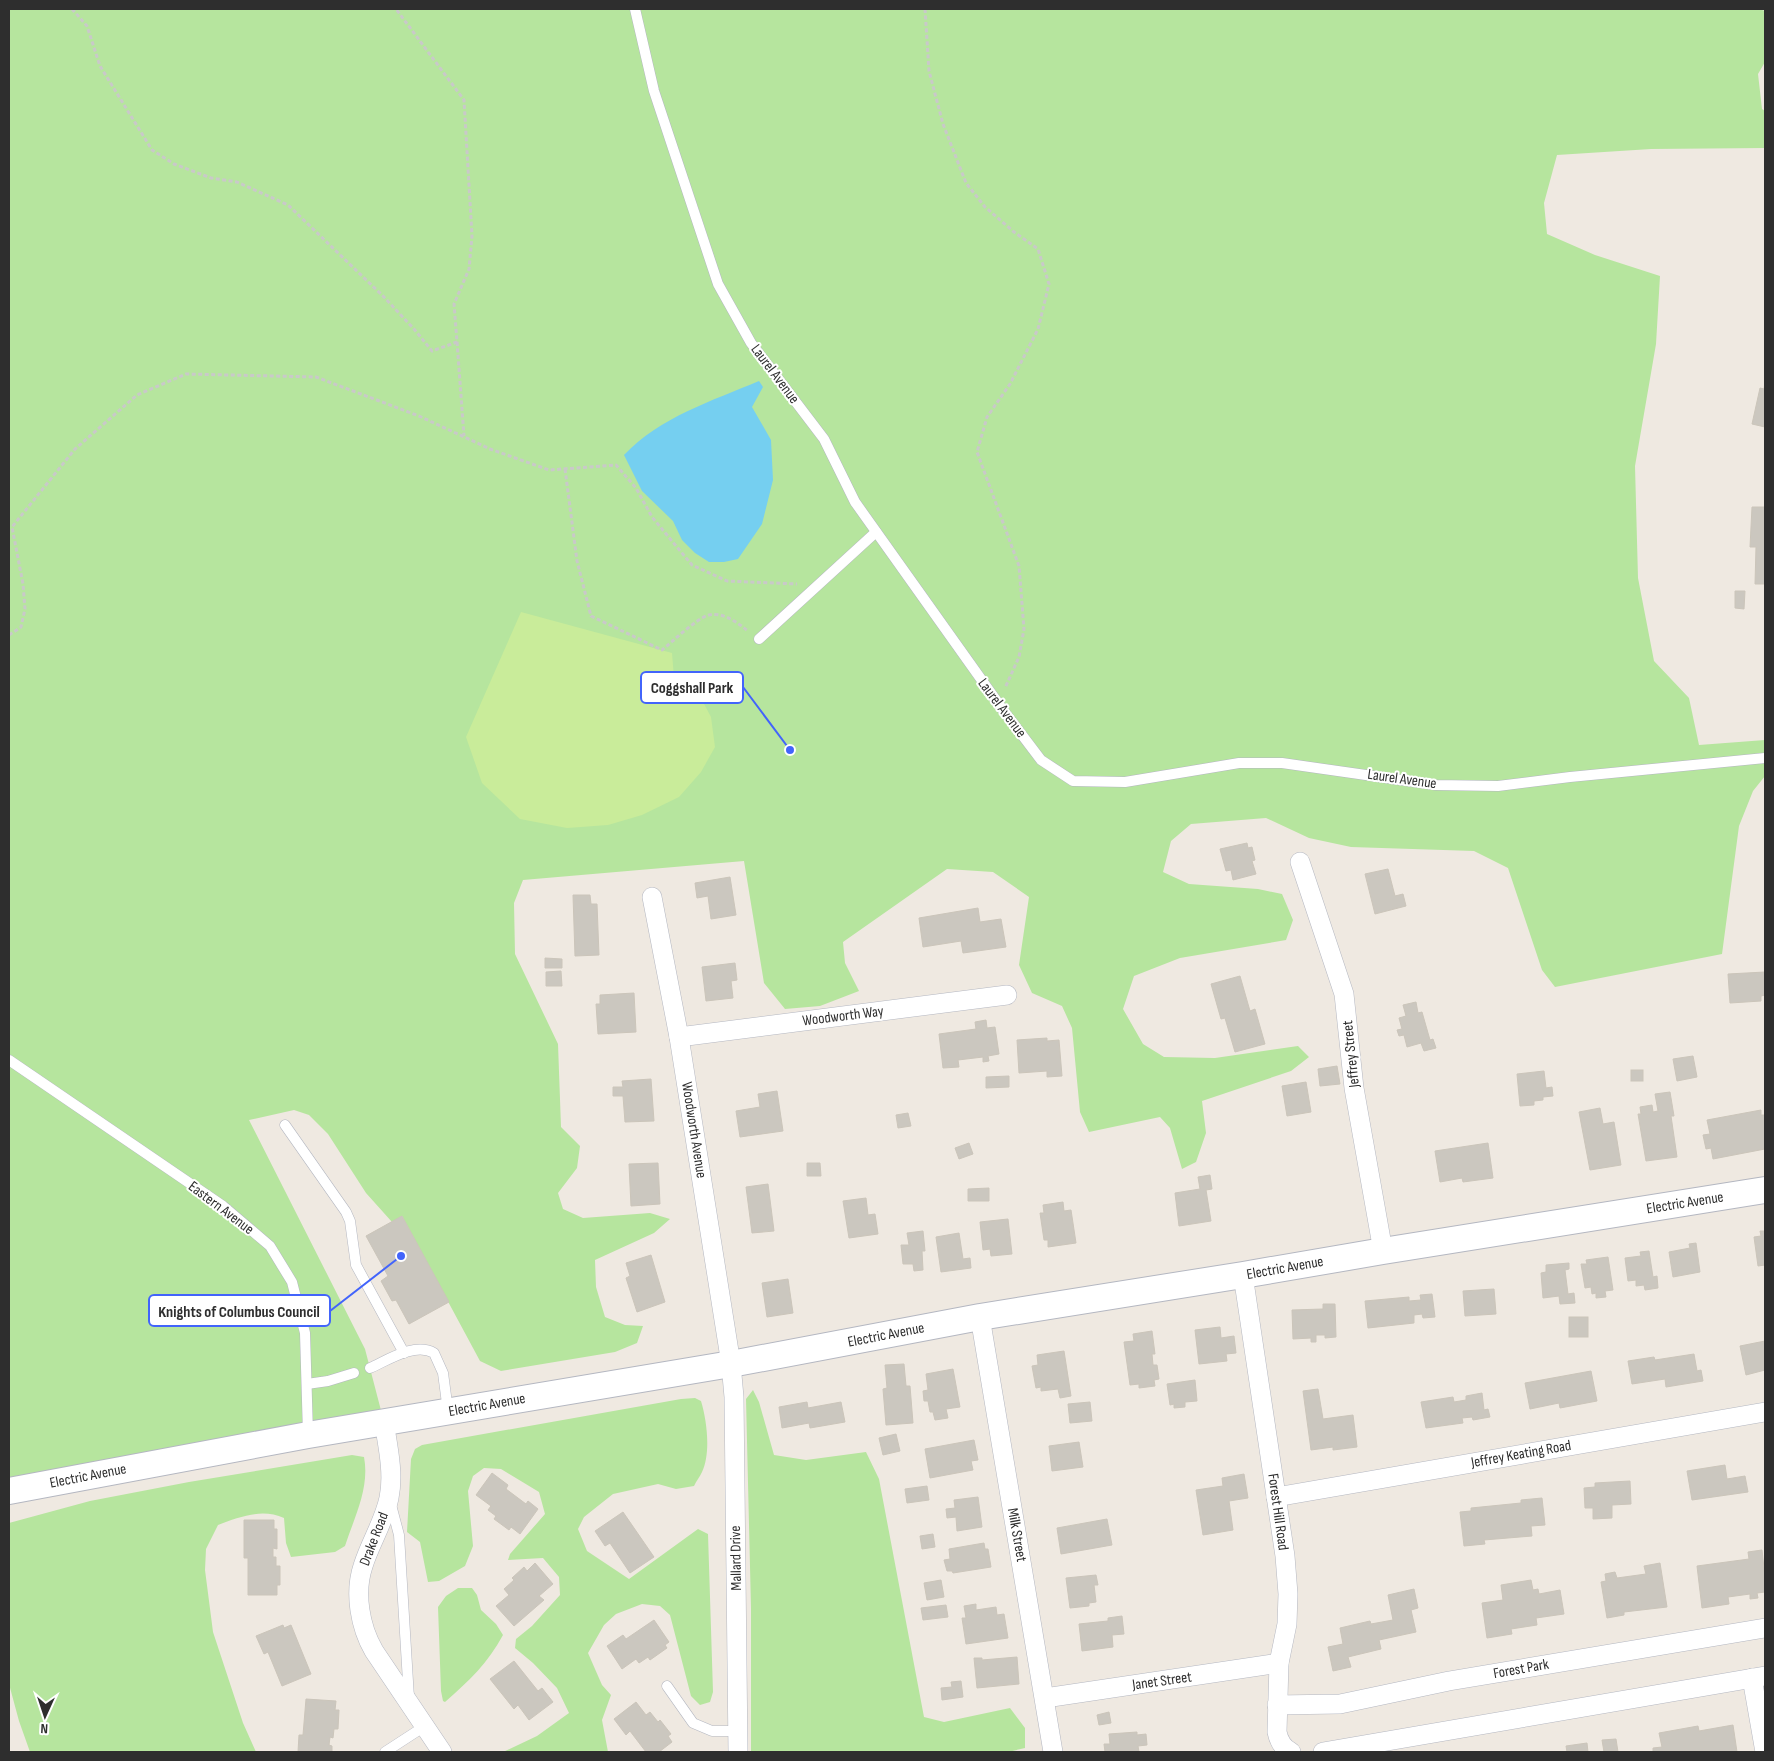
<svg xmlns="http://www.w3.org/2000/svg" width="1774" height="1761" viewBox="0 0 1774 1761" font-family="'Sofia Sans Condensed',sans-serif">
  <rect width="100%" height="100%" fill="#efe9e1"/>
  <g fill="#b6e59e">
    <polygon points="9,9 1759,9 1765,11 1765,62 1758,74 1762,109 1765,111 1765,148 1651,149 1557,155 1544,203 1547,234 1595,255 1660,276 1656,344 1635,466 1638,578 1654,661 1689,698 1699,745 1765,740 1765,776 1753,791 1739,826 1722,954 1555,987 1542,970 1508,868 1474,851 1351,847 1309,838 1266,818 1191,824 1171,841 1163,872 1189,884 1258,889 1282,894 1293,920 1286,940 1180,958 1134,976 1123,1009 1143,1044 1164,1057 1215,1058 1298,1046 1309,1057 1291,1071 1202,1101 1206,1133 1196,1162 1182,1169 1170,1128 1160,1117 1089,1132 1080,1112 1072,1028 1062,1006 1032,993 1019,965 1029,897 993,872 947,869 843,942 845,963 859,991 820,1006 785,1009 764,983 744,861 523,880 514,903 515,954 558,1044 561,1127 580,1146 577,1168 558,1193 563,1209 583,1218 650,1213 670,1219 654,1233 595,1260 596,1287 605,1317 625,1325 643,1326 637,1343 615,1352 501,1371 480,1361 402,1216 392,1222 366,1193 328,1134 309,1115 294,1110 249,1120 365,1349 384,1422 9,1491"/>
    <polygon points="753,1390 759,1402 774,1455 806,1460 866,1452 879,1479 924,1717 944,1722 1010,1708 1025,1728 1025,1748 1008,1752 751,1752 751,1608 746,1399"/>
    <path d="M 695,1398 L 701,1401 C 707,1421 711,1453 702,1472 C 700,1477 696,1481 694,1486 L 676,1489 L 658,1484 L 613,1494 L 584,1517 L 578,1529 L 587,1551 L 629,1579 L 698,1529 L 708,1534 L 713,1692 L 710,1702 L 700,1705 L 691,1696 L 670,1615 L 660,1606 L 642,1604 L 616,1614 L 604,1625 L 588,1653 L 602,1685 L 611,1695 L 602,1720 L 608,1752 L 503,1752 L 537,1736 L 569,1713 L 557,1688 L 533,1663 L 515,1648 L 516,1639 L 532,1626 L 560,1595 L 559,1577 L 543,1558 L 508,1560 L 510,1554 L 545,1514 L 539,1492 L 501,1469 L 484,1468 L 473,1476 L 468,1491 L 473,1546 L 465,1566 L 439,1581 L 428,1582 L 420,1542 L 407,1532 L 411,1459 L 415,1449 L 422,1445 L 681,1399 Z"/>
    <path d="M 352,1455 L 364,1457 C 370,1488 354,1518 345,1546 L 335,1552 L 291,1557 L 286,1543 L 284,1518 C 262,1508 239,1517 218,1525 L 206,1549 L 205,1570 L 213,1632 L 243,1723 L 256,1752 L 30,1752 L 19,1721 L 9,1684 L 9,1523 L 90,1501 L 189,1482 Z"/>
    <path d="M 458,1588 L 472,1588 L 477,1595 L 481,1610 L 496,1624 L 503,1635 C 488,1663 469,1681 445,1702 L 443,1701 L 441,1691 L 438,1607 L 446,1596 Z"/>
  </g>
  <polygon fill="#c9ec9a" points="521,612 672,653 674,678 703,702 711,717 715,747 701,772 679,797 642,815 608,825 567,828 520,819 482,783 466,737"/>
  <path fill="#75cff0" d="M 759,381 L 763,387 L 752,407 L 771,440 L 773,480 L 762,524 L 738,559 L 724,562 L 709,562 L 695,553 L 682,540 L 673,521 L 642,491 L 624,455 C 660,417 712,401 759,381 Z"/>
  <g fill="#cbc7bf" stroke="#cbc5ba">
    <polygon points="1765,383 1765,427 1752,424 1760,388 1764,389"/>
    <polygon points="1752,507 1765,507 1765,584 1755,584 1756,547 1750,547"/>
    <polygon points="1735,591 1745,591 1744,609 1735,608"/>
    <polygon points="1247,843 1248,848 1252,847 1255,860 1252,861 1256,874 1233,880 1231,870 1226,871 1220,849"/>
    <polygon points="1388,869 1395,896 1403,894 1406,906 1375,914 1365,874"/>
    <polygon points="730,877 736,915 711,919 708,896 697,898 695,883"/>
    <polygon points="573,895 590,895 591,904 597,904 599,955 575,956"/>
    <polygon points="978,908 980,922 1001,919 1006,947 963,953 961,941 923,947 919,918"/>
    <polygon points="545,958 562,959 562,968 545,968"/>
    <polygon points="735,963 737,980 731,981 733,998 706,1001 702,967"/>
    <polygon points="561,971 562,986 546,986 546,972"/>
    <polygon points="1765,972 1765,995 1761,996 1761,1001 1730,1003 1728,974"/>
    <polygon points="1240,976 1250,1011 1255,1009 1265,1044 1235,1052 1225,1018 1221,1019 1211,984"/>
    <polygon points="634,993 636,1032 598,1034 596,1004 600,1004 600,995"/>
    <polygon points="1416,1002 1418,1013 1422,1012 1430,1040 1433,1039 1436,1048 1424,1051 1421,1043 1407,1047 1404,1035 1399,1036 1397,1030 1402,1029 1399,1018 1406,1016 1403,1005"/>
    <polygon points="986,1020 987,1028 995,1027 999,1054 988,1056 989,1061 983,1062 983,1057 958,1060 959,1067 943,1068 939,1034 976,1029 975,1022"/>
    <polygon points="1047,1038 1047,1041 1059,1040 1062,1076 1047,1077 1047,1071 1019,1073 1017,1040"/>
    <polygon points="1693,1056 1697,1077 1677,1081 1673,1059"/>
    <polygon points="1337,1066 1340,1084 1320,1086 1318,1069"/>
    <rect x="1631" y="1070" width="12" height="11"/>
    <polygon points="1544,1071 1546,1088 1552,1087 1553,1096 1543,1097 1543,1100 1534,1101 1534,1105 1520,1106 1517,1074"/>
    <polygon points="1009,1076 1009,1087 986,1088 986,1077"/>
    <polygon points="651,1079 654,1121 625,1122 623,1096 613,1096 613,1087 623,1087 622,1081"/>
    <polygon points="1306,1082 1311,1112 1287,1116 1282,1086"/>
    <polygon points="777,1091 783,1131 740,1137 736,1111 760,1107 758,1094"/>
    <polygon points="1670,1092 1674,1116 1671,1116 1677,1157 1646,1161 1638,1114 1641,1114 1640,1107 1652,1105 1653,1112 1658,1111 1655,1094"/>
    <polygon points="1600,1108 1603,1124 1614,1122 1621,1165 1590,1170 1579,1112"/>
    <polygon points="1761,1110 1761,1115 1765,1115 1765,1149 1713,1159 1711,1148 1706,1149 1703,1135 1710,1134 1707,1120"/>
    <polygon points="908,1113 911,1126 898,1128 896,1115"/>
    <polygon points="969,1143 973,1154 959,1159 955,1148"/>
    <polygon points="1488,1143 1493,1178 1463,1182 1462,1178 1440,1182 1435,1151"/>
    <polygon points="658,1163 660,1204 631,1206 629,1164"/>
    <polygon points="807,1163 820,1163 821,1176 807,1176"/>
    <polygon points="1210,1175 1212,1189 1206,1190 1211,1221 1179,1226 1175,1193 1200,1189 1198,1177"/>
    <polygon points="768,1184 774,1231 752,1233 746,1187"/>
    <polygon points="989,1188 989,1201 968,1201 968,1189"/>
    <polygon points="866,1198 868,1215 875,1214 878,1234 849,1238 843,1201"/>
    <polygon points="1063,1202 1064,1211 1071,1210 1076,1243 1048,1247 1048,1240 1044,1240 1040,1213 1044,1213 1043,1205"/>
    <polygon points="402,1216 449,1302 409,1324 396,1300 392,1301 381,1281 388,1276 366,1236"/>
    <polygon points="1008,1219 1012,1254 991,1256 990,1249 983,1250 980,1222"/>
    <polygon points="923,1231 925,1251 922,1251 923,1270 914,1271 913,1264 903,1264 901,1245 909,1245 907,1233"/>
    <polygon points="1760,1231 1765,1231 1765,1265 1758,1266 1754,1237 1761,1236"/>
    <polygon points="959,1233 963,1259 970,1258 971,1268 941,1272 936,1237"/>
    <polygon points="1696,1243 1700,1272 1673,1277 1669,1252 1690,1248 1689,1244"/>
    <polygon points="1649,1251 1653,1277 1657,1276 1658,1288 1645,1290 1644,1285 1636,1286 1636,1280 1628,1281 1625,1258 1641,1256 1640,1252"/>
    <polygon points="651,1255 665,1302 637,1312 626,1278 630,1276 626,1263"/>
    <polygon points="1608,1257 1613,1290 1605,1291 1606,1297 1596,1298 1596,1293 1592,1294 1591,1287 1585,1288 1581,1264 1587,1264 1586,1260"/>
    <polygon points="1569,1263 1569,1269 1565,1270 1568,1294 1574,1293 1575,1303 1560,1304 1559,1296 1543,1298 1541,1273 1546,1272 1546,1265"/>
    <polygon points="788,1279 793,1313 767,1317 762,1283"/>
    <polygon points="1494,1289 1496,1314 1465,1316 1463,1291"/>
    <polygon points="1432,1294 1435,1317 1423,1318 1422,1314 1414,1315 1414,1323 1368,1328 1365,1301 1409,1297 1409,1301 1421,1300 1420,1295"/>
    <polygon points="1323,1304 1335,1304 1336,1337 1325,1338 1325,1335 1316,1335 1316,1342 1311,1342 1311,1338 1293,1339 1292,1310 1323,1309"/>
    <rect x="1569" y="1317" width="19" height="20"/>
    <polygon points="1220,1327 1221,1338 1234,1336 1236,1353 1226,1354 1227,1361 1199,1364 1195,1330"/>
    <polygon points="1152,1331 1155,1354 1152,1354 1153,1365 1157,1365 1159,1379 1154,1380 1155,1386 1139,1388 1139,1384 1130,1385 1124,1342 1134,1341 1133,1334"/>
    <polygon points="1765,1341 1765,1370 1746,1375 1740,1346"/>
    <polygon points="1064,1351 1071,1396 1060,1398 1058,1389 1041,1391 1041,1387 1036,1388 1032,1366 1038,1365 1037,1355"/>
    <polygon points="1694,1354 1697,1371 1701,1370 1703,1381 1666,1387 1665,1379 1632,1384 1628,1361 1654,1357 1655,1360"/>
    <polygon points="904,1364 906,1386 910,1386 913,1423 886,1425 883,1389 887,1388 885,1365"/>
    <polygon points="953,1369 960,1407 946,1409 948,1418 935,1420 933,1412 930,1412 928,1401 924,1401 923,1391 928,1390 926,1374"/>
    <polygon points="1591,1371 1597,1401 1560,1408 1559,1403 1530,1409 1525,1383"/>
    <polygon points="1195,1380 1197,1401 1185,1402 1185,1407 1174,1408 1174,1404 1170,1405 1167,1384"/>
    <polygon points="1318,1389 1323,1419 1353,1415 1357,1447 1333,1450 1333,1447 1311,1450 1303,1391"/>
    <polygon points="1482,1393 1484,1410 1488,1409 1490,1417 1473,1420 1472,1417 1462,1418 1463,1423 1426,1428 1421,1402 1453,1397 1454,1402 1466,1400 1466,1396"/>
    <polygon points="807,1402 808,1408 841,1402 845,1422 810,1428 809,1423 782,1428 779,1407"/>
    <polygon points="1090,1402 1092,1421 1070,1423 1068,1404"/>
    <polygon points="896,1434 900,1451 883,1455 879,1438"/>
    <polygon points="974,1440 978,1460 971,1461 973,1470 930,1478 925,1449"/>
    <polygon points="1079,1442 1083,1467 1052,1471 1049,1446"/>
    <polygon points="1725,1465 1727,1479 1745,1476 1748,1492 1692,1500 1687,1471"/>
    <polygon points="492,1473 508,1485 506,1489 526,1504 528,1501 538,1509 520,1534 511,1527 509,1530 494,1519 496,1516 488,1510 491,1506 476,1495"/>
    <polygon points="1244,1474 1248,1498 1229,1501 1233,1530 1203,1535 1196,1490 1223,1486 1222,1478"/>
    <polygon points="1630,1481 1631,1504 1612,1505 1612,1518 1593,1519 1593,1508 1585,1508 1584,1488 1595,1487 1595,1483"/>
    <polygon points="927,1486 929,1500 907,1503 905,1489"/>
    <polygon points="978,1497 982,1527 957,1531 956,1517 947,1518 946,1509 955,1508 954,1500"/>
    <polygon points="1542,1498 1545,1525 1531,1526 1532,1536 1484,1540 1485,1544 1464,1546 1460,1512 1471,1511 1471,1508 1521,1503 1521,1500"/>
    <polygon points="623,1512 654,1557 630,1573 610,1543 605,1546 595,1531"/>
    <polygon points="1107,1519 1112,1545 1061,1554 1057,1528"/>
    <polygon points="244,1520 274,1520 274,1529 277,1529 277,1549 273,1548 273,1557 276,1557 276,1566 280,1566 280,1585 277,1585 277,1595 248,1595 248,1558 244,1558"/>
    <polygon points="933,1534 935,1547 922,1549 920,1536"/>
    <polygon points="984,1543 985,1549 988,1549 991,1567 953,1573 952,1571 947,1571 944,1560 950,1559 949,1549"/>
    <polygon points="1762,1550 1765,1577 1765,1592 1757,1593 1758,1598 1750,1599 1750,1594 1728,1597 1729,1604 1702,1608 1697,1566 1749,1559 1748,1552"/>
    <polygon points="535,1563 553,1584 539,1596 544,1600 514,1626 496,1606 509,1595 504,1589 514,1580 512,1578 524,1567 527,1571"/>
    <polygon points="1660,1563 1667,1607 1624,1612 1624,1615 1607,1618 1601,1582 1606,1581 1605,1574 1615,1572 1617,1578 1646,1574 1644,1566"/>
    <polygon points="1096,1575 1098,1585 1094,1585 1096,1602 1089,1603 1089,1606 1070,1608 1066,1578"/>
    <polygon points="941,1580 944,1597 927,1600 924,1583"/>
    <polygon points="1531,1580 1533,1590 1538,1589 1539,1594 1560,1590 1564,1614 1536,1618 1537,1625 1511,1629 1512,1634 1487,1638 1482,1603 1503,1600 1501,1585"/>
    <polygon points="1414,1589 1418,1608 1411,1610 1416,1632 1379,1640 1381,1649 1348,1657 1351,1667 1333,1671 1328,1647 1343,1644 1340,1628 1370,1621 1371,1624 1393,1620 1388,1595"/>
    <polygon points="976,1604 976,1610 996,1607 997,1615 1004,1614 1008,1638 966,1644 962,1618 966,1618 964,1606"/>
    <polygon points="946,1605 948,1617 923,1620 921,1608"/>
    <polygon points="1122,1616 1124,1634 1112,1635 1113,1647 1082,1651 1079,1624 1108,1621 1108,1618"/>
    <polygon points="654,1620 669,1642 665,1645 667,1648 650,1660 648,1657 639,1663 636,1659 622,1669 607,1646 623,1635 626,1639"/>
    <polygon points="283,1625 284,1628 291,1625 311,1674 282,1686 268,1652 264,1654 256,1636"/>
    <polygon points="1017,1657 1019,1684 977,1688 974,1658 982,1658 982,1660"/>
    <polygon points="514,1661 538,1691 542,1688 553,1702 529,1720 518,1705 514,1709 490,1679"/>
    <polygon points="961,1681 963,1697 942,1700 941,1688 952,1687 951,1682"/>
    <polygon points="306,1699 336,1701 335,1710 339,1710 338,1729 334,1729 333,1738 330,1737 329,1745 332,1746 332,1752 298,1752 299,1735 303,1735"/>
    <polygon points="636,1702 646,1715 650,1712 658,1722 660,1720 671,1734 668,1736 672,1742 659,1752 646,1752 630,1731 626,1735 614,1719"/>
    <polygon points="1109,1712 1111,1723 1099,1725 1097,1715"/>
    <polygon points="1733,1725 1737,1752 1653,1752 1653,1748 1662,1747 1659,1733 1698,1726 1699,1731"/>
    <polygon points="1137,1732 1137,1735 1146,1734 1147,1745 1138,1746 1139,1752 1105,1752 1104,1744 1110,1744 1109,1734"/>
    <polygon points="1616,1739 1618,1752 1604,1752 1602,1740"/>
    <polygon points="1587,1743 1588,1752 1567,1752 1566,1746"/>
  </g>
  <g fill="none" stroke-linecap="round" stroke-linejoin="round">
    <defs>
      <g id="service">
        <polyline points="635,9 654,91 718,284 751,343 824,439 855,502 1003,710 1041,760 1073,781 1125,782 1239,763 1282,763 1436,785 1498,786 1570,777 1765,758"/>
        <polyline points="759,639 876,532"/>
        <polyline points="9,1060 223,1206 270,1246 292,1282 305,1333 308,1434"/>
        <polyline points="285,1125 346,1212 350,1221 356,1265 404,1353"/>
        <path d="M 370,1368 C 388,1360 415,1342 434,1353 L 443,1373 L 448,1411"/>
        <polyline points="307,1384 328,1381 354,1373"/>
        <polyline points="390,1501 399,1535 409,1698"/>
        <polyline points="667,1686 693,1723 712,1731 738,1731"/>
        <polyline points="385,1752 425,1726"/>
      </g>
      <g id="minor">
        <polyline points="1300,862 1344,994 1354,1088 1383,1251"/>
        <polyline points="652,897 679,1037 731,1364 734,1397 738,1752"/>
        <polyline points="679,1037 1007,995"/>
        <path d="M 1243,1275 L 1285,1556 L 1288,1594 L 1287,1624 L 1279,1663 L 1277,1732 C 1279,1742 1283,1748 1291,1752"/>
        <polyline points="980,1317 1053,1752"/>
        <path d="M 384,1422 C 388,1447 394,1474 389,1498 C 384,1522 370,1543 363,1566 C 354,1593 360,1627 374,1651 L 442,1752"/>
        <polyline points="1276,1497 1765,1412"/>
        <polyline points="1752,1678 1765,1752"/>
        <polyline points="1045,1698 1279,1663"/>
        <polyline points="1277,1705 1340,1704 1449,1681 1765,1628"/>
        <polyline points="1323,1752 1765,1676"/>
      </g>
      <polyline id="secondary" points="9,1491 308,1435 731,1364 980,1317 1243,1275 1383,1251 1765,1190"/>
    </defs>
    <use href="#service" stroke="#b4b7c1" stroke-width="11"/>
    <use href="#minor" stroke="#b4b7c1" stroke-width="20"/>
    <use href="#secondary" stroke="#b4b7c1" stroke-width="28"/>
    <g stroke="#c9c9c9" stroke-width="3" stroke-dasharray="4 2.5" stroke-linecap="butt">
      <polyline points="72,9 87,26 100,66 152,150 174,164 211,178 237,182 288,205 383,296 414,329 432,351 457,342 454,304 469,269 472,236 464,100 396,9"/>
      <polyline points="925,9 929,71 943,124 966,183 985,207 1014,232 1038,249 1049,284 1038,329 1010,384 987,417 977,452 1019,566 1024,629 1019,657 1005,688"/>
      <polyline points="457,342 464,436"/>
      <path d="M 565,469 L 577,561 L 591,616 L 662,650 C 672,642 697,618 709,615 C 724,612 738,623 748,631"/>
      <polyline points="9,635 21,627 25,609 23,584 12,527 75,449 137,395 186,374 316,377 419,416 490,449 549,470 616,465 636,488 652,517 692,565 727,581 797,584"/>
    </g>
    <use href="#service" stroke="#fff" stroke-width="10"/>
    <use href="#minor" stroke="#fff" stroke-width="19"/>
    <use href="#secondary" stroke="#fff" stroke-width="26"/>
  </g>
  <g text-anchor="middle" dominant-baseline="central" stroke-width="4" stroke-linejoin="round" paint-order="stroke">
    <g font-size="15" fill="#2e2e2e" stroke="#fff">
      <text transform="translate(775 374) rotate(53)">Laurel Avenue</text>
      <text transform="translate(1002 708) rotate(53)">Laurel Avenue</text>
      <text transform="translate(1402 779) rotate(8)">Laurel Avenue</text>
      <text transform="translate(843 1016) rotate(-7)">Woodworth Way</text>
      <text transform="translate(1351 1054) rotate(-96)">Jeffrey Street</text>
      <text transform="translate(694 1130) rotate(81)">Woodworth Avenue</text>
      <text transform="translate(1685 1203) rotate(-9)">Electric Avenue</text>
      <text transform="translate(221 1208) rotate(37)">Eastern Avenue</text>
      <text transform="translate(1285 1268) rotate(-10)">Electric Avenue</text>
      <text transform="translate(886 1335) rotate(-11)">Electric Avenue</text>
      <text transform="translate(487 1405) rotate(-10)">Electric Avenue</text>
      <text transform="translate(1521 1454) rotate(-10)">Jeffrey Keating Road</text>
      <text transform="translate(88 1476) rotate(-11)">Electric Avenue</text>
      <text transform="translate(1278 1512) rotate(82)">Forest Hill Road</text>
      <text transform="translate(1017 1535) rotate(80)">Milk Street</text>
      <text transform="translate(374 1539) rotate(-69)">Drake Road</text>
      <text transform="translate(736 1558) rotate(-91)">Mallard Drive</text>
      <text transform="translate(1521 1669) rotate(-10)">Forest Park</text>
      <text transform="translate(1162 1681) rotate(-8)">Janet Street</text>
    </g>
  </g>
  <path fill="none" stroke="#4264fb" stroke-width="2" d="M790 750L743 687M401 1256L330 1311"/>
  <g fill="#4264fb" stroke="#fff" stroke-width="2">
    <circle cx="790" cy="750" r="5"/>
    <circle cx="401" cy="1256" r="5"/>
  </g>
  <g fill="#fff" stroke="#4264fb" stroke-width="2">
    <rect x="641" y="672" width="102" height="31" rx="5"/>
    <rect x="149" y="1295" width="181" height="31" rx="5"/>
  </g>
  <g font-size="16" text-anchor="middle" font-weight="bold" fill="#2e2e2e">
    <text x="692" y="693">Coggshall Park</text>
    <text x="239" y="1317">Knights of Columbus Council</text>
  </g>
  <rect width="1774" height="1761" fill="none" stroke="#2e2e2e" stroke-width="20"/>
  <g transform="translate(45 1716) rotate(183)" stroke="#ffffff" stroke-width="4" paint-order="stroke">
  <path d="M0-4L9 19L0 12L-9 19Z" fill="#2e2e2e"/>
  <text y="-8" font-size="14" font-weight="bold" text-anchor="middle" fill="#2e2e2e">N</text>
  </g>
</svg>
